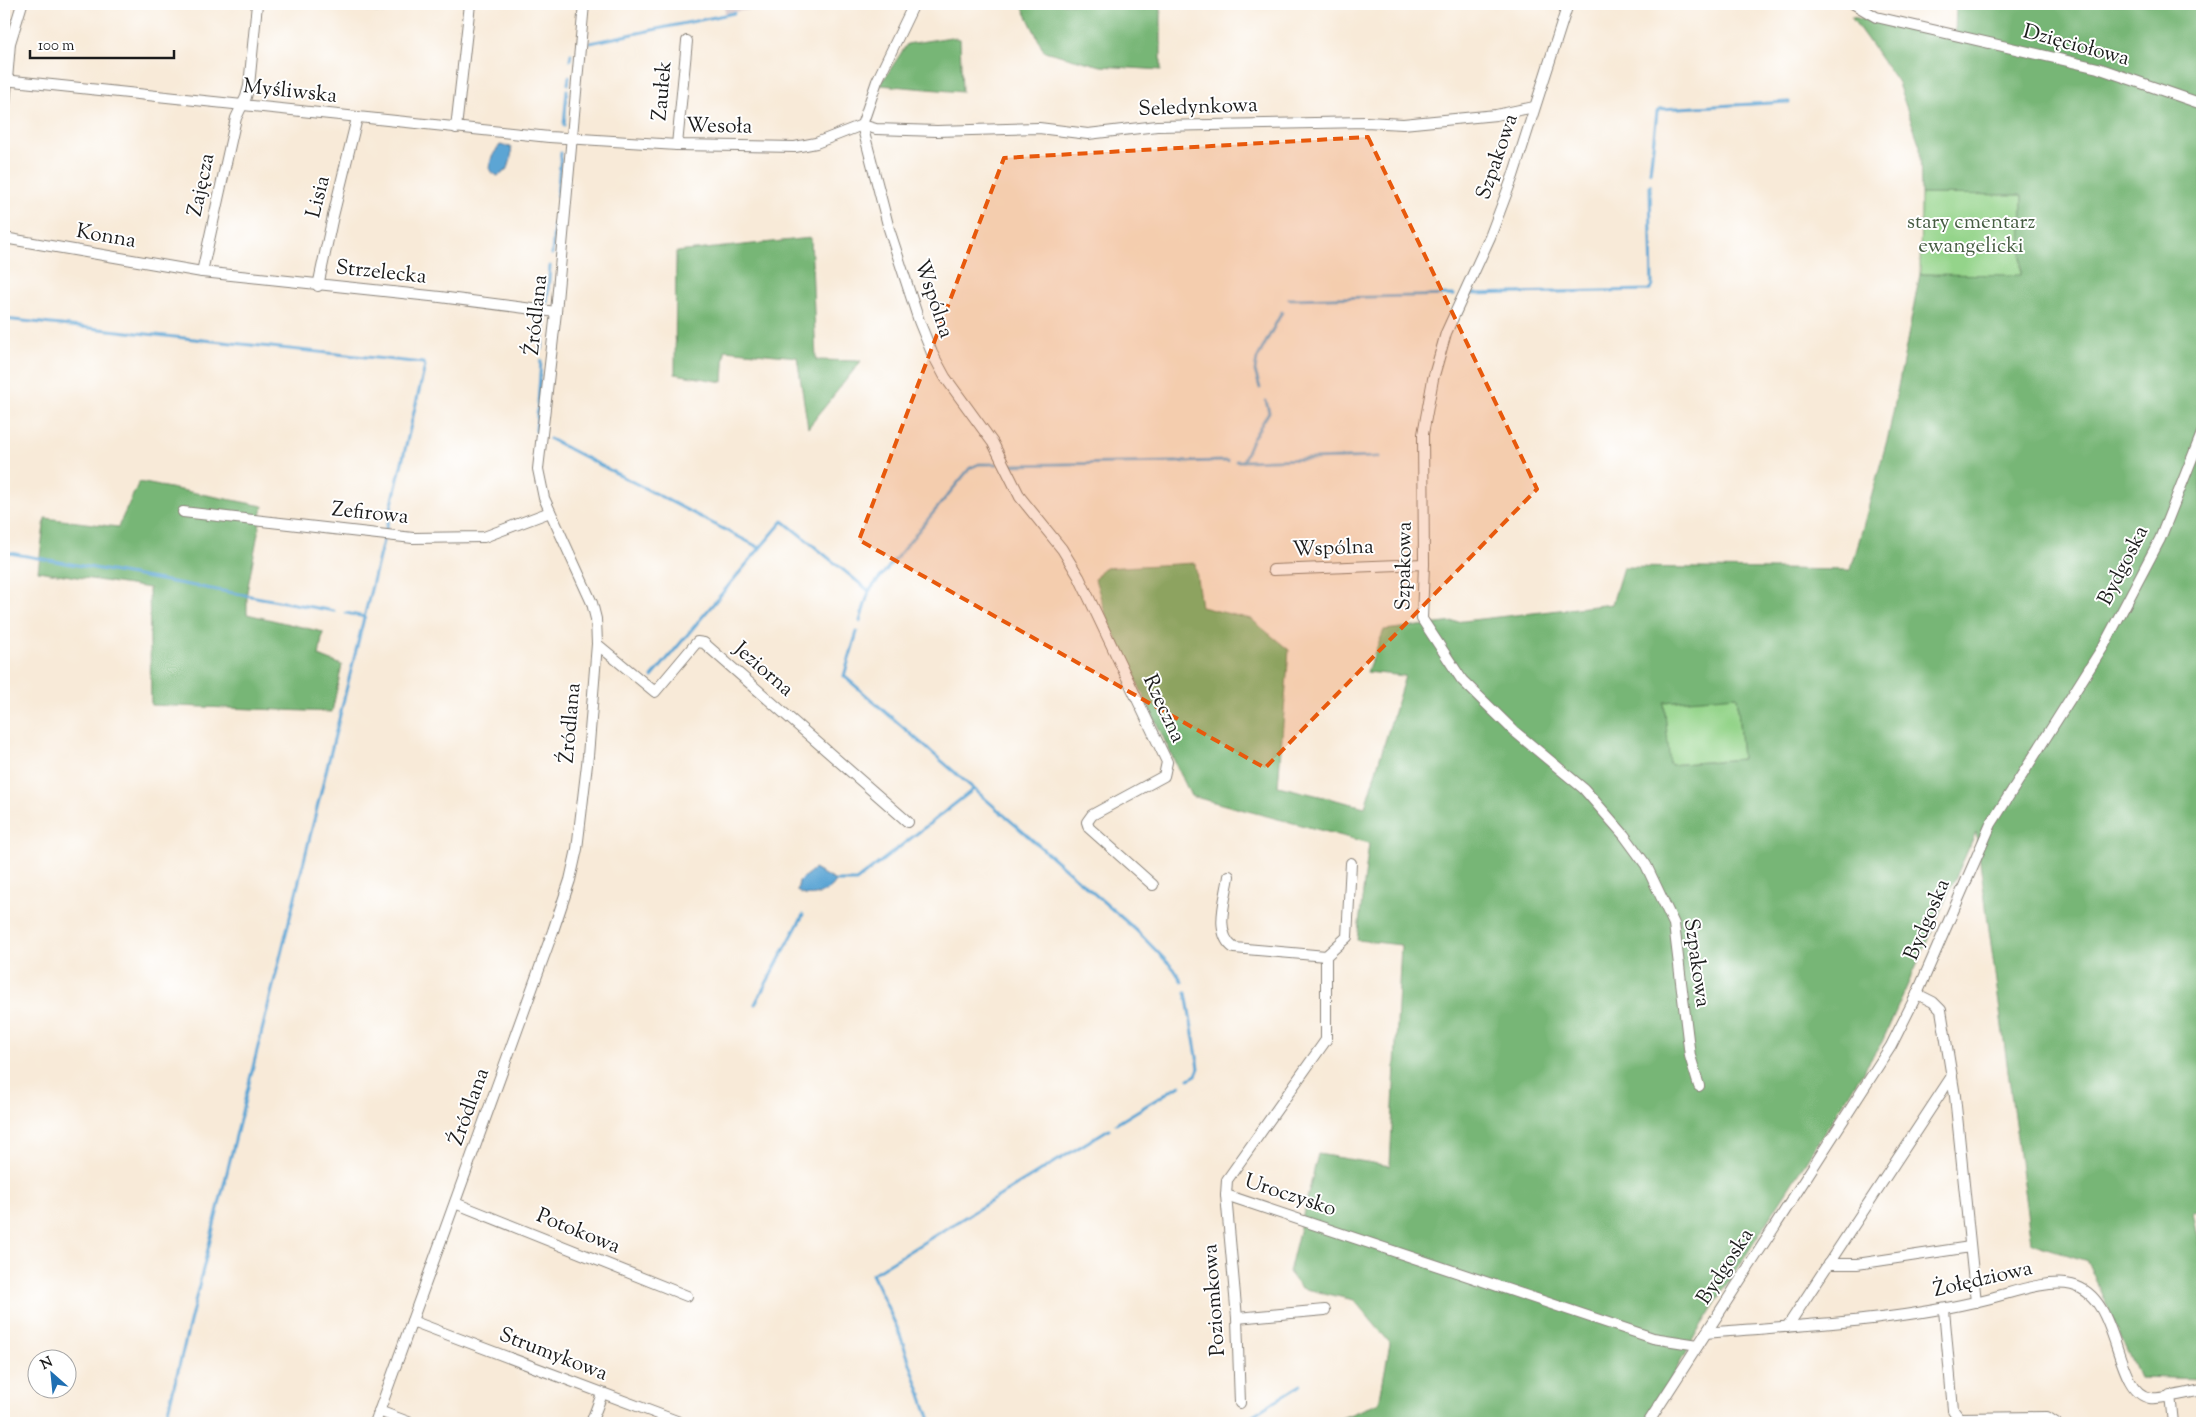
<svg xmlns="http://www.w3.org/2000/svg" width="2206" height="1427" viewBox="0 0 2206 1427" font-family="'Sorts Mill Goudy',serif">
  <rect width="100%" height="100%" fill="#fff"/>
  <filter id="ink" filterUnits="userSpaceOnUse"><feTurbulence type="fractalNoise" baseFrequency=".02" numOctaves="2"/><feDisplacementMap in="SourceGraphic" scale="10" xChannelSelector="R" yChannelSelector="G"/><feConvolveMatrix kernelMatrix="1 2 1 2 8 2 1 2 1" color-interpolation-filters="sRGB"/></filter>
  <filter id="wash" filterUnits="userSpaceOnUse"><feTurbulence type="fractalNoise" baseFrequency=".0096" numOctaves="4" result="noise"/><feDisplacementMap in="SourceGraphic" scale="20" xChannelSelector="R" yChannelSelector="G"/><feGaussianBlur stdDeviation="1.12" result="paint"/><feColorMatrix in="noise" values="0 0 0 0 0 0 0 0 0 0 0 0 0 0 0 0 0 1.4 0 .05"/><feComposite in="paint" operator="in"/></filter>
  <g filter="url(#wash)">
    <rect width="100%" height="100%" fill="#f8ead8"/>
    <polygon fill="#d1bfbf" points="724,4 798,4 725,13"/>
    <g fill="#94d48a" stroke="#587853">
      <polygon points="1921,194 2022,195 2021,276 1920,274"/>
      <polygon points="1737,695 1742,759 1669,765 1664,702"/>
    </g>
    <g fill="#77b676" stroke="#4a6949" fill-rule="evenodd">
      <polygon points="321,4 394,4 384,13"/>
      <polygon points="1021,4 1161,4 1161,70 1101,66 1044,51"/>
      <path d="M 1956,4 L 2202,4 L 2201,597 L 2202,605 L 2202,1211 L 2193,1212 L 2202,1254 L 2202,1379 L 2139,1377 L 2087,1261 L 2031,1243 L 1976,832 L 1882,1042 L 1697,1332 L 1647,1423 L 1329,1423 L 1379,1403 L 1390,1343 L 1354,1300 L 1301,1288 L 1289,1272 L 1318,1154 L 1390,1166 L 1401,945 L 1357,940 L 1369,843 L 1191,796 L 1107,619 L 1095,579 L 1103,568 L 1195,563 L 1201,607 L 1251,619 L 1289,650 L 1278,786 L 1365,807 L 1405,676 L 1367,672 L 1384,630 L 1612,604 L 1623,567 L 1851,570 L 1889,433 L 1920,274 L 2021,275 L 2022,195 L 1921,194 L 1920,146 L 1897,81 L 1851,17 L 1955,35 ZM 1737,696 L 1742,759 L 1670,765 L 1664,702 Z"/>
      <polygon points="951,37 960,39 962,92 880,85 907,44"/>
      <polygon points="811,238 816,360 861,361 808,428 797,357 725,350 723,382 675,374 676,252"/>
      <polygon points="139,482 263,506 247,592 247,614 323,632 319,656 342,665 332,712 151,705 149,588 38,571 45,518 118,527"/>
    </g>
    <g fill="#5ca5d4" stroke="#3c6078">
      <path d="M 500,145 L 511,147 C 513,159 509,172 497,176 L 491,172 L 489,168 L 492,156 Z"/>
      <path d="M 814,869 L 836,881 C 830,893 808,901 797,891 L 799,881 Z"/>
    </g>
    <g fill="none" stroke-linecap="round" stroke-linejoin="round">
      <g stroke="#5ca5d4" stroke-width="3">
        <polyline points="590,43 734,13"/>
        <polyline points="570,60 571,54"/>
        <polyline points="568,84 569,77"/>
        <polyline points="564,125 567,90"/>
        <polyline points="1650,172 1657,112 1660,109 1789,102"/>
        <polyline points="557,196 561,153"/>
        <polyline points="552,254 554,225"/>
        <polyline points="1469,294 1649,290 1652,286 1650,185"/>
        <polyline points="1289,299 1454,295"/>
        <polyline points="547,303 550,266"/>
        <polyline points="4,319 423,363 425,366 386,529"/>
        <polyline points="542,349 545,318"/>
        <polyline points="1260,388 1255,371 1257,359 1282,312"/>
        <polyline points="536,431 541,361"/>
        <polyline points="550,439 760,548 783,521 869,591"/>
        <polyline points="1236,461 1243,461 1252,440 1269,412 1266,401"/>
        <polyline points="1243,461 1379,457"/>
        <polyline points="1008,465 1228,461"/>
        <polyline points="4,552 334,611"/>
        <polyline points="346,613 365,617"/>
        <polyline points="860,621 869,591 970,468 979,464 997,464"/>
        <polyline points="857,632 844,676 1136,930 1174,969 1182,982"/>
        <polyline points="652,677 760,548"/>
        <polyline points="836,881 856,881 974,789"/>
        <polyline points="1186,993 1199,1068 1196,1075 1189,1079"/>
        <polyline points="755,1004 803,915"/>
        <polyline points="1116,1124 1180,1085"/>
        <polyline points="165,1423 383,541"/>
        <polyline points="931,1423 899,1332 872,1274 1109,1129"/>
        <polyline points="1240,1423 1301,1385"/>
      </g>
    </g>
  </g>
  <g filter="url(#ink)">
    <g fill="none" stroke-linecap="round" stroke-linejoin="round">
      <defs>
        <g id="street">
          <polyline points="914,4 877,81 862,125 889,229 919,321 932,353 945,377 993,443 1020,497 1062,549 1079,577 1167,762 1164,776 1092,815 1087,822 1089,828 1153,885"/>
          <polyline points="1568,4 1513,176 1490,237 1446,333 1433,379 1423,434 1424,564 1422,619 1462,680 1514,731 1584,789 1624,835 1646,865 1674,924 1690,1056 1699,1086"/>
          <polyline points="1854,4 1876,17 2098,68 2202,104"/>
          <polyline points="4,80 549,137 677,145 795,147 816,143 862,125 876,129 937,131 1039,128 1088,134 1157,126 1366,122 1403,124 1496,115 1534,107"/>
          <polyline points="4,117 10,43 22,4"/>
          <polyline points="456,128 470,4"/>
          <polyline points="677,145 687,41"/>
          <polyline points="4,238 202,272 440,297 556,312"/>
          <polyline points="202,272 236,118 246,97 249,86 257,4"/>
          <polyline points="318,286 333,216 357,118"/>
          <polyline points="183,512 413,538 484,537 550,512"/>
          <polyline points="1273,570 1424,564"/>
          <polyline points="597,644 655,692 697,642 704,643 908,822"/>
          <polyline points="1351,863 1347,937 1326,956 1326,1040 1227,1180 1226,1195 1653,1338 1698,1345"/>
          <path d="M 1229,876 C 1226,898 1213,934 1234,948 L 1326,956"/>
          <polyline points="1917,994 1933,1002 1941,1010 1955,1096 1976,1302"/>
          <polyline points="1226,1195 1237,1318 1240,1403"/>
          <polyline points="455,1203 687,1296"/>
          <polyline points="1828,1264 1857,1264 1970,1247"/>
          <polyline points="1944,1310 1953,1410 1959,1418 2047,1417 2056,1423"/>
          <polyline points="1237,1318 1325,1310"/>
          <polyline points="412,1321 682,1423"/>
          <polyline points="1787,1327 1952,1076"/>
          <path d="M 1706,1333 C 1799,1325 1896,1322 1987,1299 C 2011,1293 2048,1279 2072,1285 C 2122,1297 2112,1391 2150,1398 C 2160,1400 2191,1392 2202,1390"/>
          <polyline points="2170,1395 2173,1423"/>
          <polyline points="379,1411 411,1423"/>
          <polyline points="375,1423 553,931 570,880 577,849 588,756 597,644 596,619 592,603 544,498 538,469 556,312 584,4"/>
          <polyline points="591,1423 602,1394"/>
          <polyline points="1648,1423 1891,1046 1917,994 1991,824 2103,647 2129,598 2160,539 2202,433"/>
        </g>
      </defs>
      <use href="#street" stroke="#8a837a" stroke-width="12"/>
      <use href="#street" stroke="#fff" stroke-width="10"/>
    </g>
  </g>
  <path fill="#e8590c" fill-opacity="0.2" stroke="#e8590c" stroke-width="4" stroke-dasharray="10 6" stroke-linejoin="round" d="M 1368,137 L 1537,489 L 1265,768 L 859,540 L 1004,158 Z"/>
  <g text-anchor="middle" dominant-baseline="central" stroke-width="4" stroke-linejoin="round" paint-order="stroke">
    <g font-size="21" fill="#1c1c1c" stroke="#fff">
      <text transform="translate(2076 46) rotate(15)">Dzięciołowa</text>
      <text transform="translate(663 91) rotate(-85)">Zaułek</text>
      <text transform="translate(290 92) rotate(6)">Myśliwska</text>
      <text transform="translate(1198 108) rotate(-2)">Seledynkowa</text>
      <text transform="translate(719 127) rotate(1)">Wesoła</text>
      <text transform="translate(1498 157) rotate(-71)">Szpakowa</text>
      <text transform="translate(202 185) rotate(-78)">Zajęcza</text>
      <text transform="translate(319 197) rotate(-76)">Lisia</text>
      <text transform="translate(106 237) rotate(10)">Konna</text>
      <text transform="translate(381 273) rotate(6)">Strzelecka</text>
      <text transform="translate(933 299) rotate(71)">Wspólna</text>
      <text transform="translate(537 315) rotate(-84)">Źródlana</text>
      <text transform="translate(370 514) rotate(6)">Zefirowa</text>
      <text transform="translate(1333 549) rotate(-2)">Wspólna</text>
      <text transform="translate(1405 566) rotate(-89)">Szpakowa</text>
      <text transform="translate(2124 566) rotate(-63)">Bydgoska</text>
      <text transform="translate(763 670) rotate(41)">Jeziorna</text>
      <text transform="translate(1163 709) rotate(65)">Rzeczna</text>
      <text transform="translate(571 723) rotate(-85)">Źródlana</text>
      <text transform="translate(1928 920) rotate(-67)">Bydgoska</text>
      <text transform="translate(1696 963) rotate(82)">Szpakowa</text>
      <text transform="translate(470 1107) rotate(-70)">Źródlana</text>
      <text transform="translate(1290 1196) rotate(18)">Uroczysko</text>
      <text transform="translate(578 1232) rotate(22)">Potokowa</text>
      <text transform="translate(1726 1267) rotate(-57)">Bydgoska</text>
      <text transform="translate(1983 1280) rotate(-13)">Żołędziowa</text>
      <text transform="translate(1215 1300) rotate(-94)">Poziomkowa</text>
      <text transform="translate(553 1355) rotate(21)">Strumykowa</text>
    </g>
    <g font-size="21" fill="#465c42" stroke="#fff">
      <text x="1971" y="223">stary cmentarz<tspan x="1971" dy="24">ewangelicki</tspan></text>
    </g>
  </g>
  <rect width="2206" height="1427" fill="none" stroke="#fff" stroke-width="20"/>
  <g transform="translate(52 1374) rotate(333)"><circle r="24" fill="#ffffff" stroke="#a4a4a4"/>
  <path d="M0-4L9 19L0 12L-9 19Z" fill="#1f6fb2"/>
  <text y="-8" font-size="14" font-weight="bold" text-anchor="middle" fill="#1c1c1c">N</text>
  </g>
  <path d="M30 50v8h144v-8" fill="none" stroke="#1c1c1c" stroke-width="2.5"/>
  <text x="38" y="50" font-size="15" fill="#1c1c1c" stroke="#ffffff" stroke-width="4" paint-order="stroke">100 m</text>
</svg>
